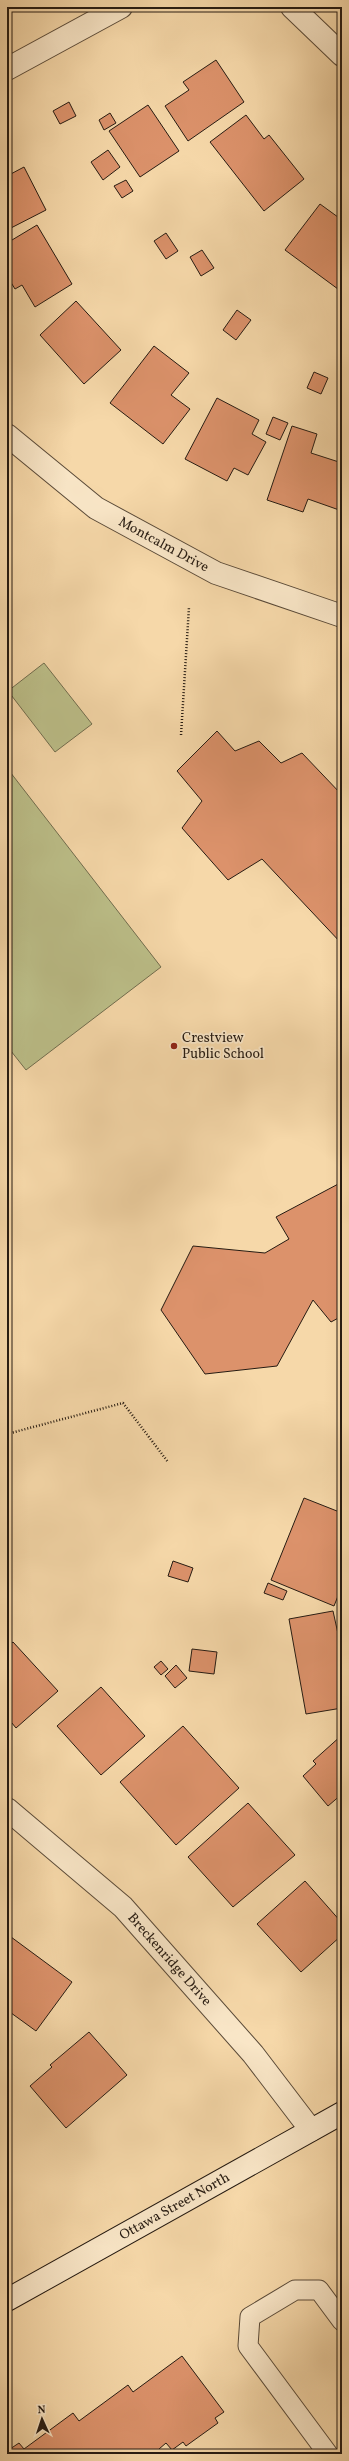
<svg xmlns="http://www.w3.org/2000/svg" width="349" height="2461" viewBox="0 0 349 2461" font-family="Vollkorn,serif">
  <rect width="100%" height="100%" fill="#f6d8a9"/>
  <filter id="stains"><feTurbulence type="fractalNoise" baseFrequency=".005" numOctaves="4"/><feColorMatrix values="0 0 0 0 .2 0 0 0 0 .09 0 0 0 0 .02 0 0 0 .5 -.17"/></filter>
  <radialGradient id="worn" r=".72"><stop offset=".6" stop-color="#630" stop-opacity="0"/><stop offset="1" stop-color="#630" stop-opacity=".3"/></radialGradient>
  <g fill="#bcbf89" stroke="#716d4e">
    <polygon points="44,663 92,724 55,752 8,691"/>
    <polygon points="7,768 161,967 26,1070 7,1046"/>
  </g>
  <g fill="#dc926b" stroke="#261b12">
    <polygon points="216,60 244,102 188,141 165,106 189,90 183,82"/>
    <polygon points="69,102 76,116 60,124 53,111"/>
    <polygon points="148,105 179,151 140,177 109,131"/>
    <polygon points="110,113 116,123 104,130 99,120"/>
    <polygon points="246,115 264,139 269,135 304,179 264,211 210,142"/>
    <polygon points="108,150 120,167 103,180 91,162"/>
    <polygon points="24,167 46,210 7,230 7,176"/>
    <polygon points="126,180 133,191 122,198 114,186"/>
    <polygon points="320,204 342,220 342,292 285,250"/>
    <polygon points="37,225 72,284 35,307 22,285 15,289 7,276 7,243"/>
    <polygon points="166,233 178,251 166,259 154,241"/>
    <polygon points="202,250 214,268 201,276 190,257"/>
    <polygon points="76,301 121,350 84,384 40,335"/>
    <polygon points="237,310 251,320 236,340 223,330"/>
    <polygon points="154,346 189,373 171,395 190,409 163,444 110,403"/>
    <polygon points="314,372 328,378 321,394 307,388"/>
    <polygon points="217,398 259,420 252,434 266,442 248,475 234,468 227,481 185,459"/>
    <polygon points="273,417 288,423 280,440 266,434"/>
    <polygon points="292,426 317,434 311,453 342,463 342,511 308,499 303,512 267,500"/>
    <polygon points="217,731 235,751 259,741 281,763 302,753 342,795 342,944 262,859 228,880 182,828 202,801 177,771"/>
    <polygon points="342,1182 342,1316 331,1322 313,1300 277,1366 205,1374 161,1310 193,1246 265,1253 289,1239 276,1217"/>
    <polygon points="304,1498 342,1513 342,1586 334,1606 271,1580"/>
    <polygon points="173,1561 193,1568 188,1582 168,1576"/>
    <polygon points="268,1583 287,1591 283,1600 264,1593"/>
    <polygon points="333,1611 342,1652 342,1708 306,1714 289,1619"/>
    <polygon points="13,1642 58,1691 16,1728 7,1717 7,1647"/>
    <polygon points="192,1649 217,1652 214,1674 189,1671"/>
    <polygon points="161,1661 168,1669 161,1675 154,1667"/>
    <polygon points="176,1665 187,1678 175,1688 165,1676"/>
    <polygon points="101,1687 145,1736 101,1775 57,1726"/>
    <polygon points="183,1726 239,1788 176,1845 120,1782"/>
    <polygon points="342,1735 342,1794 328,1806 303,1776 316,1764 313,1761"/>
    <polygon points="248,1803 295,1855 233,1907 188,1857"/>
    <polygon points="305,1881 342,1923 342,1935 301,1972 257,1924"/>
    <polygon points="7,1934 72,1982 36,2031 7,2010"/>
    <polygon points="89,2032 127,2075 66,2128 30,2086 52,2067 50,2065"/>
    <polygon points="182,2356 224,2412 215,2418 218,2423 186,2446 183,2442 172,2450 166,2443 159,2449 162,2453 160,2454 7,2454 7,2451 19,2443 24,2449 73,2413 79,2421 128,2385 133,2392"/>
  </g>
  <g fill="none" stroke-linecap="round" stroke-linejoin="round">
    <defs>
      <polyline id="lane" points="328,2454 248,2346 250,2317 295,2290 319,2290 342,2321"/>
      <g id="street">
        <polyline points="292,7 342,55"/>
        <polyline points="7,69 121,7"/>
        <path id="s1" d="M 7,435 L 96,508 L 216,573 L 342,616"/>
        <path id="s2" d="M 7,1809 L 123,1907 L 253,2054 L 311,2130"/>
      </g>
      <g id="secondary">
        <path id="s3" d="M 7,2300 L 342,2113"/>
      </g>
    </defs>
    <use href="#lane" stroke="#5a4a38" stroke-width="21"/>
    <use href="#street" stroke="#5a4a38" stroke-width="24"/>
    <use href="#secondary" stroke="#261b12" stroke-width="24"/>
    <g stroke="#261b12" stroke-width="2.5" stroke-dasharray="1 2" stroke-linecap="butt">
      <polyline points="181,735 189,607"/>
      <polyline points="7,1434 123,1403 168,1462"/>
    </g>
    <use href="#lane" stroke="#f9e6c7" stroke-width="19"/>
    <use href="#street" stroke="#f9e6c7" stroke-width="22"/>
    <use href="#secondary" stroke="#f9e6c7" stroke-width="22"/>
  </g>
  <circle fill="#8f2418" stroke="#f9e6c7" stroke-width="1.5" cx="174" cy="1046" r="4"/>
  <g text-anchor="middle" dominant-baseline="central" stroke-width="3.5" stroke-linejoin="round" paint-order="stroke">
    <g font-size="14" fill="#261b12" stroke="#f9e6c7">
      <text stroke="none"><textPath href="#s1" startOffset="192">Montcalm Drive</textPath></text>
      <text stroke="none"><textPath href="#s2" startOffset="222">Breckenridge Drive</textPath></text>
      <text stroke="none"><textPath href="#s3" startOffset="192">Ottawa Street North</textPath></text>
    </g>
    <g font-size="14" fill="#261b12" stroke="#f9e6c7" text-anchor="start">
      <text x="182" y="1038">Crestview<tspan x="182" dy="16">Public School</tspan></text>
    </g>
  </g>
  <rect width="349" height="2461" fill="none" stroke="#f6d8a9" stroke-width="24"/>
  <rect x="8" y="8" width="333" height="2445" fill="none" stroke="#261b12" stroke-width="2"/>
  <rect x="12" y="12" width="325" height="2437" fill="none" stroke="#261b12"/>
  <g transform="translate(42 2419) rotate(357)" stroke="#f9e6c7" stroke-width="3" paint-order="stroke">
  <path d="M0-3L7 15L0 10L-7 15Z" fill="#261b12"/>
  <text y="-6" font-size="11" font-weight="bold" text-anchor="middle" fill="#261b12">N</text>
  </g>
  <rect width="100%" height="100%" filter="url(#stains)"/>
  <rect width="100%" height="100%" fill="url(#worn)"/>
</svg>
